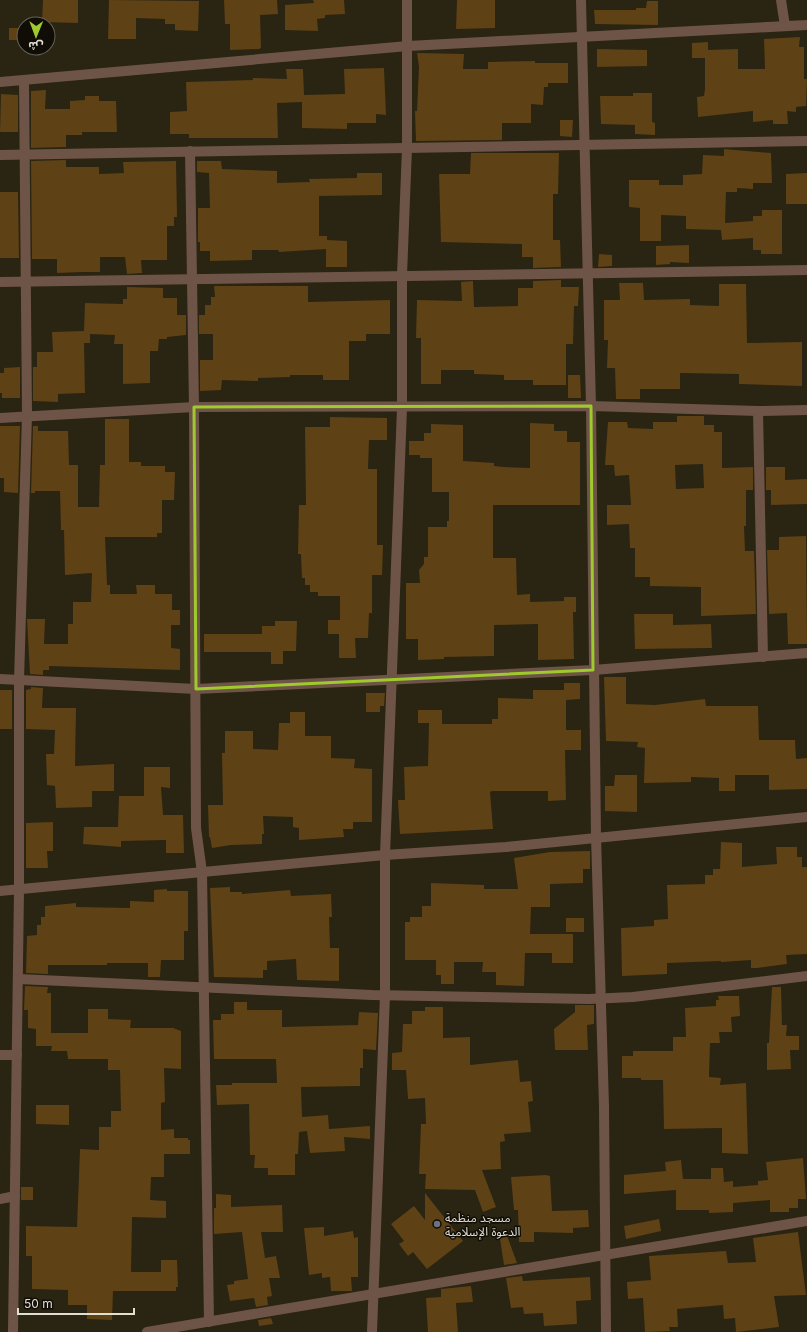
<svg xmlns="http://www.w3.org/2000/svg" width="807" height="1332" viewBox="0 0 807 1332" font-family="Inter,'Noto Sans Arabic',sans-serif">
  <rect width="100%" height="100%" fill="#2a2412"/>
  <g fill="#5e4115" fill-rule="evenodd">
    <polygon points="43,0 78,0 78,23 42,22"/>
    <polygon points="109,0 199,1 198,31 175,30 175,24 165,24 165,19 136,18 136,39 108,39"/>
    <polygon points="224,0 277,0 278,14 260,15 261,48 259,49 230,50 230,24 225,24"/>
    <polygon points="313,0 344,0 345,14 325,15 325,18 317,19 318,31 285,30 285,5 314,3"/>
    <polygon points="457,0 495,0 495,28 456,29"/>
    <polygon points="647,1 658,1 658,25 595,24 594,10 636,10 636,8 646,8"/>
    <rect x="9" y="28" width="15" height="12"/>
    <polygon points="800,37 799,47 804,47 804,79 807,79 806,106 796,107 796,112 787,111 788,124 773,124 773,120 753,122 753,111 698,117 697,97 704,96 705,89 705,58 692,58 692,43 708,42 708,50 738,49 738,69 765,69 764,39"/>
    <polygon points="597,49 647,50 647,66 597,67"/>
    <polygon points="417,53 464,54 463,69 488,69 488,62 535,61 535,63 568,63 568,83 548,83 548,87 544,87 543,105 531,104 531,123 502,123 502,140 416,141 415,111 417,111 419,67"/>
    <polygon points="384,68 386,115 376,114 376,123 347,123 347,129 302,128 302,102 277,103 278,138 189,138 189,134 170,134 170,112 187,111 186,82 253,80 253,78 287,79 286,69 303,69 304,95 345,94 344,69"/>
    <polygon points="46,90 45,109 70,109 70,101 85,100 85,96 99,96 99,101 116,101 117,132 82,132 82,135 66,135 66,147 31,148 31,91"/>
    <polygon points="633,93 652,93 652,122 655,123 655,135 635,134 635,125 601,124 600,96 633,96"/>
    <polygon points="1,94 18,95 18,132 0,132"/>
    <polygon points="560,120 573,120 572,137 560,136"/>
    <polygon points="724,149 771,153 772,183 753,183 753,189 737,188 737,192 726,192 725,223 753,221 753,216 762,216 762,210 782,210 782,254 761,254 761,250 753,250 753,238 722,240 721,230 686,229 686,216 661,215 661,241 640,241 640,208 629,207 629,180 659,180 659,185 683,185 683,175 702,174 703,155 724,156"/>
    <polygon points="471,153 559,153 558,194 553,194 553,240 560,240 561,267 533,268 533,257 522,257 522,244 441,242 439,174 470,174"/>
    <polygon points="66,160 66,167 99,167 99,174 124,173 123,162 176,161 177,217 174,217 174,226 167,226 167,260 141,260 142,273 127,274 125,257 100,257 100,272 82,272 57,273 57,259 32,259 31,161"/>
    <polygon points="197,161 221,161 222,169 277,171 277,183 310,182 309,179 357,178 357,173 382,173 382,195 319,196 319,236 327,236 327,240 347,241 347,267 326,267 326,249 279,252 278,250 252,250 252,260 210,261 210,251 200,251 200,242 198,242 198,208 210,208 209,173 197,172"/>
    <polygon points="807,173 807,204 786,204 786,174"/>
    <polygon points="0,192 18,192 19,258 0,258"/>
    <polygon points="689,245 689,263 670,262 670,264 656,265 656,246"/>
    <polygon points="599,254 612,255 612,266 598,267"/>
    <polygon points="561,280 561,287 579,287 578,306 574,306 573,344 566,344 566,385 533,385 533,380 504,380 504,375 474,374 474,370 441,370 441,384 421,384 421,338 416,338 417,300 462,301 461,282 473,281 474,307 518,306 518,288 533,288 533,281"/>
    <polygon points="619,283 643,283 644,300 690,299 690,305 719,306 719,284 746,284 747,343 802,342 802,386 739,384 739,374 680,373 680,389 640,389 640,399 616,399 615,368 607,368 608,340 604,340 604,300 620,300"/>
    <polygon points="214,286 308,286 308,302 390,300 390,334 366,334 366,341 349,341 349,380 323,380 323,375 290,375 290,377 258,378 258,381 222,380 221,390 200,391 200,360 213,360 213,334 199,334 199,315 205,315 205,305 211,305 211,297 215,297"/>
    <polygon points="127,287 163,288 163,298 177,298 177,315 186,315 186,335 167,337 167,339 159,339 158,351 150,351 150,383 123,384 123,344 114,344 115,335 90,334 90,343 84,343 85,393 58,394 58,402 33,401 33,367 37,367 37,352 53,352 52,332 84,331 85,303 123,304 123,299 127,299"/>
    <polygon points="20,367 20,398 2,398 2,393 0,393 0,373 4,373 4,368"/>
    <polygon points="568,375 580,375 581,398 568,398"/>
    <path d="M 677,416 L 704,416 L 704,425 L 714,425 L 714,432 L 722,432 L 722,468 L 753,467 L 753,490 L 746,490 L 746,526 L 744,526 L 745,551 L 754,551 L 756,614 L 701,616 L 701,587 L 650,586 L 650,577 L 635,577 L 635,548 L 630,548 L 629,524 L 607,525 L 607,505 L 631,505 L 629,475 L 615,476 L 614,465 L 605,465 L 608,422 L 627,422 L 628,428 L 653,429 L 653,422 L 677,422 ZM 703,464 L 704,488 L 676,489 L 675,465 Z"/>
    <polygon points="330,417 387,418 387,440 369,440 368,469 377,469 377,545 383,545 382,575 372,575 372,613 369,613 368,638 355,638 356,658 339,658 339,634 328,634 328,620 340,620 340,596 318,596 318,592 310,592 310,585 305,585 305,578 302,578 301,554 298,554 299,505 306,505 305,427 330,427"/>
    <polygon points="105,419 129,419 129,462 141,462 141,466 165,466 165,472 175,472 174,500 162,500 162,533 157,533 157,537 105,537 106,560 107,585 110,585 110,594 137,594 136,585 155,585 155,594 172,594 172,610 180,610 180,625 171,625 171,648 180,649 180,670 49,666 49,670 43,670 43,675 30,674 27,619 45,619 44,644 68,644 68,624 73,624 73,602 91,602 92,573 65,575 64,530 61,530 60,491 35,491 35,493 31,493 33,426 38,426 38,431 68,431 69,465 78,465 78,507 99,507 100,465 105,465"/>
    <polygon points="530,423 554,424 554,431 567,431 567,442 580,442 580,505 493,505 493,558 516,558 517,595 530,594 530,602 564,601 564,597 576,597 576,612 573,612 574,659 538,660 538,624 494,625 494,656 444,657 444,659 418,660 418,639 406,639 406,583 420,583 419,570 424,564 424,557 428,557 428,527 447,527 447,521 449,521 449,492 432,492 432,458 420,458 420,455 409,455 409,441 424,441 424,433 431,433 431,424 463,425 463,461 494,463 494,466 504,467 530,468"/>
    <polygon points="0,426 20,426 18,493 4,492 4,478 0,478"/>
    <polygon points="766,467 785,467 785,480 807,479 807,504 771,505 771,490 766,490"/>
    <polygon points="806,536 807,644 788,644 787,613 769,614 767,550 779,550 779,537"/>
    <polygon points="634,614 673,614 673,625 711,624 712,648 635,649"/>
    <polygon points="275,621 297,621 296,651 283,651 283,664 271,664 271,652 204,652 204,634 262,634 262,626 275,626"/>
    <polygon points="604,677 626,677 626,704 655,705 705,699 706,706 758,706 759,740 795,740 796,759 807,758 807,789 769,790 769,775 735,775 735,791 719,791 719,778 691,777 691,782 644,783 645,748 637,747 638,742 606,741"/>
    <polygon points="564,683 580,683 580,699 566,700 566,730 581,730 581,750 565,750 566,800 548,801 548,791 492,791 490,792 493,829 400,834 398,800 405,800 404,767 428,766 429,723 418,723 418,710 442,710 442,724 492,724 492,719 498,719 498,698 533,699 533,690 564,690"/>
    <polygon points="31,687 43,688 42,708 76,708 75,766 114,764 114,791 92,791 92,807 56,808 55,786 47,785 46,754 54,754 55,730 26,729 26,690 31,689"/>
    <rect x="0" y="690" width="12" height="39"/>
    <polygon points="366,693 385,693 384,706 380,706 380,712 366,712"/>
    <polygon points="290,712 305,712 305,736 331,736 331,758 355,759 354,768 372,769 372,822 353,822 353,829 343,829 344,837 299,840 299,828 293,827 293,817 263,816 264,834 262,834 262,844 231,845 212,848 210,837 209,837 208,805 223,805 222,753 225,753 225,731 253,731 253,749 278,750 279,723 290,723"/>
    <polygon points="144,767 170,767 170,788 161,787 163,815 183,815 184,853 166,853 166,840 121,841 121,847 83,844 84,827 118,827 119,796 144,796"/>
    <polygon points="615,775 637,775 637,812 605,811 605,786 614,786"/>
    <polygon points="53,822 53,851 47,851 48,868 26,868 26,823"/>
    <polygon points="721,842 742,843 742,867 777,864 776,847 797,847 797,857 802,857 802,867 807,867 807,954 786,955 787,964 757,968 751,968 751,960 721,962 721,961 667,963 667,974 622,976 621,928 654,926 654,920 668,919 667,885 705,884 705,875 713,875 713,869 720,869"/>
    <polygon points="590,851 590,869 583,869 583,883 550,884 550,907 531,907 530,934 573,934 573,963 552,963 552,953 525,953 524,986 496,985 496,972 482,972 483,962 454,962 454,984 441,984 441,975 436,975 436,960 405,960 405,922 410,922 410,917 422,917 422,906 431,906 431,883 484,885 484,889 518,889 514,858 550,852"/>
    <polygon points="230,887 230,892 242,892 242,894 290,890 291,896 331,894 332,917 329,917 330,948 339,948 339,981 297,980 296,959 267,961 267,970 263,970 263,978 214,977 210,888"/>
    <polygon points="167,889 167,891 188,891 188,931 184,931 184,960 161,960 160,977 148,977 148,963 107,963 107,965 48,965 48,974 26,973 27,936 37,935 37,925 41,925 41,917 45,917 45,906 76,903 76,907 130,908 130,901 154,902 154,890"/>
    <rect x="566" y="918" width="18" height="14"/>
    <polygon points="25,986 48,987 47,993 51,993 51,1033 88,1033 88,1009 108,1009 108,1019 131,1020 130,1028 173,1028 181,1031 181,1069 164,1068 165,1102 161,1103 161,1130 174,1129 174,1138 188,1138 188,1140 190,1140 190,1154 164,1154 164,1177 151,1177 150,1200 166,1201 166,1218 132,1217 131,1272 161,1272 161,1260 177,1260 178,1287 176,1287 176,1291 113,1291 112,1320 87,1319 87,1305 68,1305 68,1290 32,1289 32,1256 26,1256 26,1226 77,1227 80,1149 99,1150 99,1127 111,1127 111,1111 121,1111 120,1070 108,1070 108,1059 68,1059 67,1051 51,1051 52,1046 36,1046 36,1029 28,1028 28,1010 24,1010"/>
    <polygon points="772,987 781,987 782,1025 787,1025 786,1036 799,1036 799,1050 790,1050 791,1069 767,1070 767,1043 769,1043"/>
    <polygon points="718,996 739,996 740,1016 731,1017 732,1032 719,1032 720,1043 710,1043 709,1077 721,1078 720,1085 746,1083 748,1154 722,1153 722,1128 664,1129 663,1080 641,1080 641,1078 622,1078 622,1056 633,1056 633,1051 673,1051 673,1037 686,1037 685,1008 716,1006 716,1000 719,1000"/>
    <polygon points="234,1002 247,1002 247,1010 282,1010 282,1027 358,1025 359,1012 378,1013 376,1050 363,1049 363,1068 360,1068 360,1086 301,1087 302,1117 328,1115 329,1129 370,1126 370,1139 344,1137 345,1151 310,1153 307,1131 299,1132 298,1154 295,1154 295,1175 268,1175 268,1168 254,1168 255,1155 250,1155 249,1104 217,1105 216,1085 232,1085 232,1083 277,1083 276,1059 214,1059 213,1020 221,1020 221,1014 234,1014"/>
    <polygon points="575,1005 594,1005 594,1024 587,1025 588,1050 555,1050 554,1029 575,1012"/>
    <polygon points="425,1007 443,1007 443,1038 470,1037 470,1065 518,1060 520,1082 531,1081 533,1101 528,1102 531,1132 504,1134 505,1141 500,1142 501,1169 482,1170 496,1207 483,1212 475,1190 425,1189 426,1174 419,1174 421,1124 426,1124 425,1098 408,1099 406,1070 392,1070 392,1053 402,1052 403,1024 412,1024 412,1011 425,1011"/>
    <polygon points="36,1105 69,1105 69,1125 36,1124"/>
    <polygon points="803,1158 806,1199 798,1199 798,1208 789,1208 789,1212 770,1212 770,1200 733,1203 733,1212 709,1213 709,1210 676,1210 676,1190 624,1194 624,1175 666,1171 665,1162 681,1160 683,1179 711,1179 711,1168 723,1168 724,1182 733,1181 733,1187 758,1185 758,1181 768,1180 766,1162"/>
    <polygon points="546,1175 550,1176 552,1211 588,1210 589,1227 573,1228 573,1233 534,1232 534,1242 519,1242 518,1210 514,1210 511,1177"/>
    <rect x="21" y="1187" width="12" height="13"/>
    <polygon points="425,1193 463,1241 427,1269 413,1252 408,1256 399,1244 404,1241 391,1224 414,1206 425,1220"/>
    <polygon points="216,1194 231,1195 231,1207 282,1205 283,1232 261,1232 265,1258 276,1256 280,1278 269,1278 272,1296 267,1297 268,1305 256,1307 254,1298 230,1301 227,1285 234,1284 234,1281 248,1279 242,1232 214,1234 214,1208 216,1208"/>
    <polygon points="659,1219 661,1231 626,1239 624,1226"/>
    <polygon points="324,1227 324,1236 353,1231 354,1238 358,1237 358,1277 351,1277 352,1291 331,1291 330,1277 322,1278 322,1273 309,1275 304,1228"/>
    <polygon points="505,1230 517,1263 504,1265 499,1232"/>
    <polygon points="798,1232 806,1295 774,1296 779,1327 736,1332 735,1318 724,1319 723,1305 677,1309 678,1327 669,1327 670,1331 645,1332 643,1298 628,1299 627,1282 651,1280 649,1256 726,1251 728,1263 756,1262 753,1238"/>
    <polygon points="522,1276 523,1281 590,1277 591,1300 576,1301 577,1324 544,1326 543,1313 524,1314 523,1307 511,1308 506,1278"/>
    <polygon points="471,1286 473,1302 456,1303 458,1332 428,1332 426,1298 441,1297 441,1289"/>
    <polygon points="271,1318 273,1324 259,1326 258,1320"/>
  </g>
  <g fill="none" stroke-linecap="round" stroke-linejoin="round">
    <g stroke="#6e5447" stroke-width="10">
      <polyline points="581,0 591,406 596,837 604,1106 606,1332"/>
      <polyline points="781,0 785,26"/>
      <polyline points="0,82 408,46 807,25"/>
      <polyline points="190,151 194,407 196,828 202,872 209,1322"/>
      <polyline points="0,155 807,141"/>
      <polyline points="0,282 807,270"/>
      <polyline points="758,411 763,657"/>
      <polyline points="0,418 194,407 591,406 758,411 807,410"/>
      <polyline points="0,679 196,689 593,670 807,653"/>
      <polyline points="0,891 385,855 506,847 807,817"/>
      <polyline points="18,979 372,995 589,999 633,997 807,976"/>
      <polyline points="0,1055 17,1055"/>
      <polyline points="0,1199 15,1196"/>
      <polyline points="13,1332 19,890 19,680 27,415 24,80"/>
      <polyline points="147,1332 807,1221"/>
      <polyline points="372,1332 385,995 385,855 402,408 402,275 407,148 407,0"/>
    </g>
  </g>
  <path fill="none" stroke="#9fca2d" stroke-width="3" stroke-linejoin="round" d="M 591,406 L 593,670 L 196,689 L 194,407 Z"/>
  <circle fill="#6b7280" stroke="#100d06" stroke-width="1.5" cx="437" cy="1224" r="4"/>
  <g text-anchor="middle" dominant-baseline="central" stroke-width="3" stroke-linejoin="round" paint-order="stroke">
    <g font-size="12" fill="#e1ded2" stroke="#100d06" text-anchor="start">
      <text x="445" y="1217">مسجد منظمة<tspan x="445" dy="14">الدعوة الإسلامية</tspan></text>
    </g>
  </g>
  <g transform="translate(36 36) rotate(181)"><circle r="19" fill="#100d06" stroke="#646158"/>
  <path d="M0-3L7 15L0 10L-7 15Z" fill="#9fca2d"/>
  <text y="-6" font-size="11" font-weight="bold" text-anchor="middle" fill="#e1ded2">ش</text>
  </g>
  <path d="M18 1308v6h116v-6" fill="none" stroke="#e1ded2" stroke-width="2"/>
  <text x="24" y="1308" font-size="12" fill="#e1ded2" stroke="#100d06" stroke-width="3" paint-order="stroke">50 m</text>
</svg>
